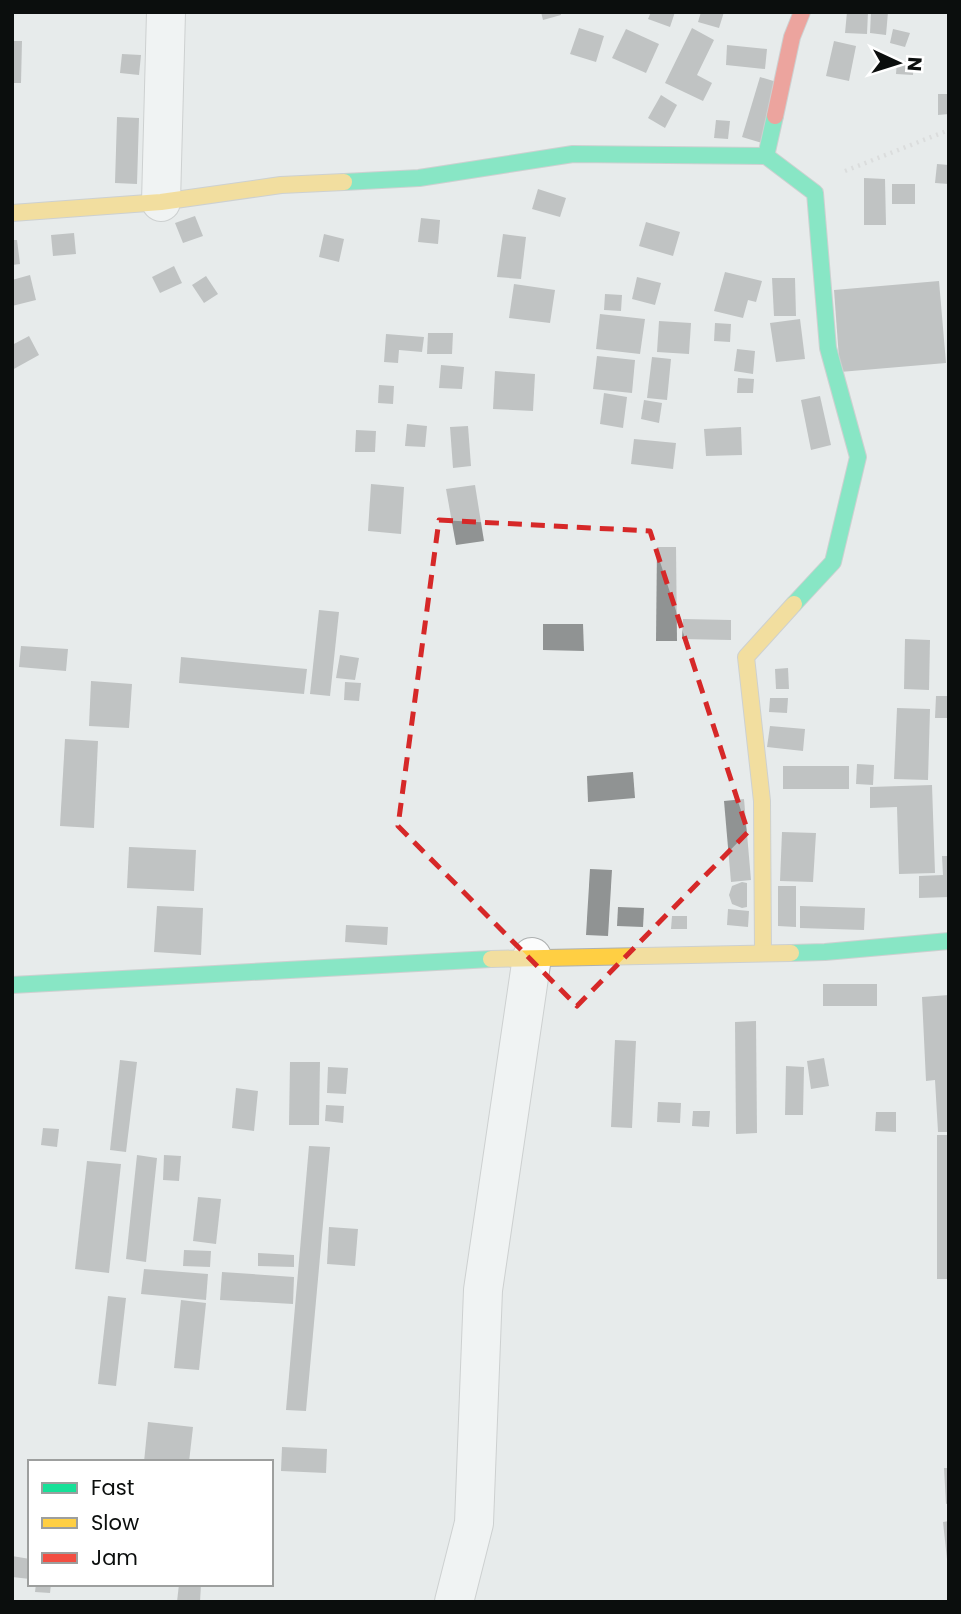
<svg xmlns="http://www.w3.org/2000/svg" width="961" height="1614" viewBox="0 0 961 1614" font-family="Poppins,sans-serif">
  <rect width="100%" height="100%" fill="#e7ebeb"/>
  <g fill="#909393">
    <polygon points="541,12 560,12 561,15 543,20"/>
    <polygon points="651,12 675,12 670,27 648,19"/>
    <polygon points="701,12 724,12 719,28 698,22"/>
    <polygon points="847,12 868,12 867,34 845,33"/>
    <polygon points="871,12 888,12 886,35 870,33"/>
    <polygon points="579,28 604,36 596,62 570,54"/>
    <polygon points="692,28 714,40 697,75 712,83 703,101 665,83"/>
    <polygon points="626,29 659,44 646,73 612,58"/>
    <polygon points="893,29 910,33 905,47 890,43"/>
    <polygon points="12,41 22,41 21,83 12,83"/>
    <polygon points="834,41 856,46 849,81 826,76"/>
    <polygon points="727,45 767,49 765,69 726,65"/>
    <polygon points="122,54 141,55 139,75 120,73"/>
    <polygon points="897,61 914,61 913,75 896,74"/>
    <polygon points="760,77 780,83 762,143 742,137"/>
    <polygon points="938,94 949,94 949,114 938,115"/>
    <polygon points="661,95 677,105 665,128 648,118"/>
    <polygon points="117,117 139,118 137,184 115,183"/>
    <polygon points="716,120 730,121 728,139 714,138"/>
    <polygon points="937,164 949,165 949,184 935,183"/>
    <polygon points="864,178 885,179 886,225 864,225"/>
    <rect x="892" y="184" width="23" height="20"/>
    <polygon points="538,189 566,198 560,217 532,209"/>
    <polygon points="195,216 203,236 183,243 175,223"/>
    <polygon points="421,218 440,220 438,244 418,242"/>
    <polygon points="646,222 680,232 673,256 639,246"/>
    <polygon points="74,233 76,254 53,256 51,235"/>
    <polygon points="324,234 344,239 339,262 319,257"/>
    <polygon points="503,234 526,237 521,279 497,277"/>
    <polygon points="12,240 17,240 20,264 12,265"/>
    <polygon points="174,266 182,283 160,293 152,277"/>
    <polygon points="725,272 762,281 756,302 748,300 743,318 714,311"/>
    <polygon points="30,275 36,300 12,306 12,280"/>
    <polygon points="206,276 218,294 204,303 192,285"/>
    <polygon points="637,277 661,283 655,305 632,299"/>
    <polygon points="772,278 795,278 796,316 774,316"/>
    <polygon points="939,281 946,363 840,372 834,290"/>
    <polygon points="514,284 555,290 550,323 509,318"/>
    <polygon points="605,294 622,295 621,311 604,310"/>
    <polygon points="600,314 645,319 640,354 596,349"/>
    <polygon points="800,319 805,359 776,362 770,323"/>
    <polygon points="659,321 691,323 689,354 657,352"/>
    <polygon points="715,323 731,324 730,342 714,341"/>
    <polygon points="428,333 453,333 452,354 427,354"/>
    <polygon points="386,334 424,337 422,352 399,350 398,363 384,362"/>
    <polygon points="29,336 39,355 12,370 12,345"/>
    <polygon points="737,349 755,351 753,374 734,371"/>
    <polygon points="597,356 635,360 632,393 593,389"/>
    <polygon points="652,357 671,359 667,400 647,398"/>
    <polygon points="441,365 464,367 462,389 439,388"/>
    <polygon points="495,371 535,374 533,411 493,409"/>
    <polygon points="738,378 754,379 753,393 737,393"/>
    <polygon points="379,385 394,386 393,404 378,403"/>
    <polygon points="604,393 627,397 623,428 600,424"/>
    <polygon points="820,396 831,445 811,450 801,400"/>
    <polygon points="644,400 662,403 659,423 641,419"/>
    <polygon points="407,424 427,426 425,447 405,446"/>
    <polygon points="468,426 471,466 453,468 450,427"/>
    <polygon points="741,427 742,455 706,456 704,429"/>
    <polygon points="356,430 376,431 375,452 355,452"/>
    <polygon points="634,439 676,443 673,469 631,464"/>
    <polygon points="371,484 404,487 401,534 368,531"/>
    <polygon points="475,485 484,541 456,545 446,489"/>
    <polygon points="657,547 676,547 677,641 656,641"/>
    <polygon points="319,610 339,612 330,696 310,694"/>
    <polygon points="683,619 731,620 731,640 682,639"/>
    <polygon points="543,624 583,624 584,651 543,650"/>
    <polygon points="905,639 930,640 929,690 904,689"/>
    <polygon points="21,646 68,649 66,671 19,667"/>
    <polygon points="340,655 359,658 355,680 336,678"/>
    <polygon points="181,657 307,669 304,694 179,683"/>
    <polygon points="788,668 789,689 776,689 775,669"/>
    <polygon points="91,681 132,684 129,728 89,726"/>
    <polygon points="345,682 361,683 359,701 344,700"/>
    <polygon points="936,696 949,696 949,718 935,718"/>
    <polygon points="770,698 788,698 787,713 769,712"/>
    <polygon points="897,708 930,709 928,780 894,779"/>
    <polygon points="770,726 805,729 803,751 767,747"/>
    <polygon points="65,739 98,741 94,828 60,826"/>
    <polygon points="857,764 874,765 873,785 856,784"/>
    <rect x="783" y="766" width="66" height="23"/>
    <polygon points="633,772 635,798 588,802 587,776"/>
    <polygon points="932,785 935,873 899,874 897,807 870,808 870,787"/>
    <polygon points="744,799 751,880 731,882 724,801"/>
    <polygon points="782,832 816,833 813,882 780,881"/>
    <polygon points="129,847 196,850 194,891 127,888"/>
    <polygon points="942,856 949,856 949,897 919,898 919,876 943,875"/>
    <polygon points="590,869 612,870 608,936 586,935"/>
    <polygon points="742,882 747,883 747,907 742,908 732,904 729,895 732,886"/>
    <polygon points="778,886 796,886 796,927 778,926"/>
    <polygon points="157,906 203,908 201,955 154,952"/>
    <polygon points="800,906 865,908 864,930 800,928"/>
    <polygon points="618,907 644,908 643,927 617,926"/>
    <polygon points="728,909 749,911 748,927 727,925"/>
    <polygon points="672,916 687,916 687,929 671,929"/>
    <polygon points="346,925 388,927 387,945 345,942"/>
    <rect x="823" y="984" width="54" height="22"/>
    <polygon points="949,995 949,1132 938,1132 935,1080 926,1081 922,997"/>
    <polygon points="756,1021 757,1133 736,1134 735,1022"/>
    <polygon points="615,1040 636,1041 632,1128 611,1127"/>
    <polygon points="824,1058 829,1086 811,1089 807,1061"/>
    <polygon points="120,1060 137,1062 126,1152 110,1150"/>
    <polygon points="290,1062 320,1062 319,1125 289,1125"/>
    <polygon points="786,1066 804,1067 803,1115 785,1115"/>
    <polygon points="328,1067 348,1068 346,1094 327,1093"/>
    <polygon points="236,1088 258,1091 254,1131 232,1128"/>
    <polygon points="658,1102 681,1103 680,1123 657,1122"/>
    <polygon points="326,1105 344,1106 343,1123 325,1121"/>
    <polygon points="693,1111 710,1111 709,1127 692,1126"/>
    <polygon points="876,1112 896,1112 896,1132 875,1131"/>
    <polygon points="43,1128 59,1129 57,1147 41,1145"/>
    <rect x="937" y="1135" width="12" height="144"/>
    <polygon points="309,1146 330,1147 306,1411 286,1410"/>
    <polygon points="137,1155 157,1158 146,1262 126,1259"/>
    <polygon points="164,1155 181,1156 179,1181 163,1180"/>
    <polygon points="87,1161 121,1164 109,1273 75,1269"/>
    <polygon points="198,1197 221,1199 216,1244 193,1241"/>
    <polygon points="329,1227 358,1229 355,1266 327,1264"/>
    <polygon points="184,1250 211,1251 210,1267 183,1266"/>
    <polygon points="258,1253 294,1255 294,1267 258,1266"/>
    <polygon points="144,1269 208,1274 206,1300 141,1294"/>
    <polygon points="222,1272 294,1277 293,1304 220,1300"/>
    <polygon points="108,1296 126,1298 116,1386 98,1384"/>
    <polygon points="181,1300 206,1303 199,1370 174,1368"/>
    <polygon points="148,1422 193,1427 189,1462 144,1462"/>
    <polygon points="282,1447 327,1449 326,1473 281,1471"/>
    <polygon points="944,1468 949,1468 949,1503 946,1504"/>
    <polygon points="949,1521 949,1559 947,1559 943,1522"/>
    <polygon points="12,1556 30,1559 30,1579 12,1577"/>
    <polygon points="36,1584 51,1584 50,1593 35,1592"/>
    <polygon points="179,1584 201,1584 200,1602 177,1602"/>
  </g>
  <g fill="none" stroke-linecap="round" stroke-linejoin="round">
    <defs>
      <g id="street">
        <polyline points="161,202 166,12"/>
        <polyline points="454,1602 474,1523 483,1290 532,957"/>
      </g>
      <g id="fast">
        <polyline points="766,156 815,193 828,348 858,457 833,562 794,604"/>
        <polyline points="344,182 419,178 573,154 766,156 775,116"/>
        <polyline points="791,953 825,952 949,941"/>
        <polyline points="12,985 491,959"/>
      </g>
      <g id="slow">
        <polyline points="12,213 161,202 281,185 344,182"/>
        <polyline points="763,953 762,801 746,657 794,604"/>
        <polyline points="491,959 791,953"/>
      </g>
      <polyline id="jam" points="775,116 792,37 802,12"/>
    </defs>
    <use href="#street" stroke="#adb0b0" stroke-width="40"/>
    <use href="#fast" stroke="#adb0b0" stroke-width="18"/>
    <use href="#slow" stroke="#adb0b0" stroke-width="18"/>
    <use href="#jam" stroke="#adb0b0" stroke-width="18"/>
    <polyline stroke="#ccc" stroke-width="4.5" stroke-dasharray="2 5" stroke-linecap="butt" points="845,171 949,130"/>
    <use href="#street" stroke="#fbfcfc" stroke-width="38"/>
    <use href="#fast" stroke="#16e098" stroke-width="16"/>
    <use href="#slow" stroke="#ffcf43" stroke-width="16"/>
    <use href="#jam" stroke="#f24e42" stroke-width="16"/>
  </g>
  <path d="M0 0H961V1614H0ZM 439,520 L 650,531 L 748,832 L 577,1006 L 398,826 Z" fill="#e7ebeb" fill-opacity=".55" fill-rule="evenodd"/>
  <path fill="none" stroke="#d62828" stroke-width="5" stroke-dasharray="14 9" stroke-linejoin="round" d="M 439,520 L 650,531 L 748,832 L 577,1006 L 398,826 Z"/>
  <rect width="961" height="1614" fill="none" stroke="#0b0e0d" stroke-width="28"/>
  <rect x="28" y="1460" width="245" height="126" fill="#ffffff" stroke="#9d9f9e" stroke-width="2"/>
  <rect x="42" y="1483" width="35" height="10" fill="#16e098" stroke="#9d9f9e" stroke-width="2"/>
  <text x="91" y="1495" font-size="21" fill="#0b0e0d">Fast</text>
  <rect x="42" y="1518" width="35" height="10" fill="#ffcf43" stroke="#9d9f9e" stroke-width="2"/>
  <text x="91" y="1530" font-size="21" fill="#0b0e0d">Slow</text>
  <rect x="42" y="1553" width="35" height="10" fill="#f24e42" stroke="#9d9f9e" stroke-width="2"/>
  <text x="91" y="1565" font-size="21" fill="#0b0e0d">Jam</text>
  <g transform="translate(898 63) rotate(94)" stroke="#ffffff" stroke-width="5" paint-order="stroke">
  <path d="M0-5L12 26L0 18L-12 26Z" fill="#0b0e0d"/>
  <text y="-10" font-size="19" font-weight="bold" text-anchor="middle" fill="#0b0e0d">N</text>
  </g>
</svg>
